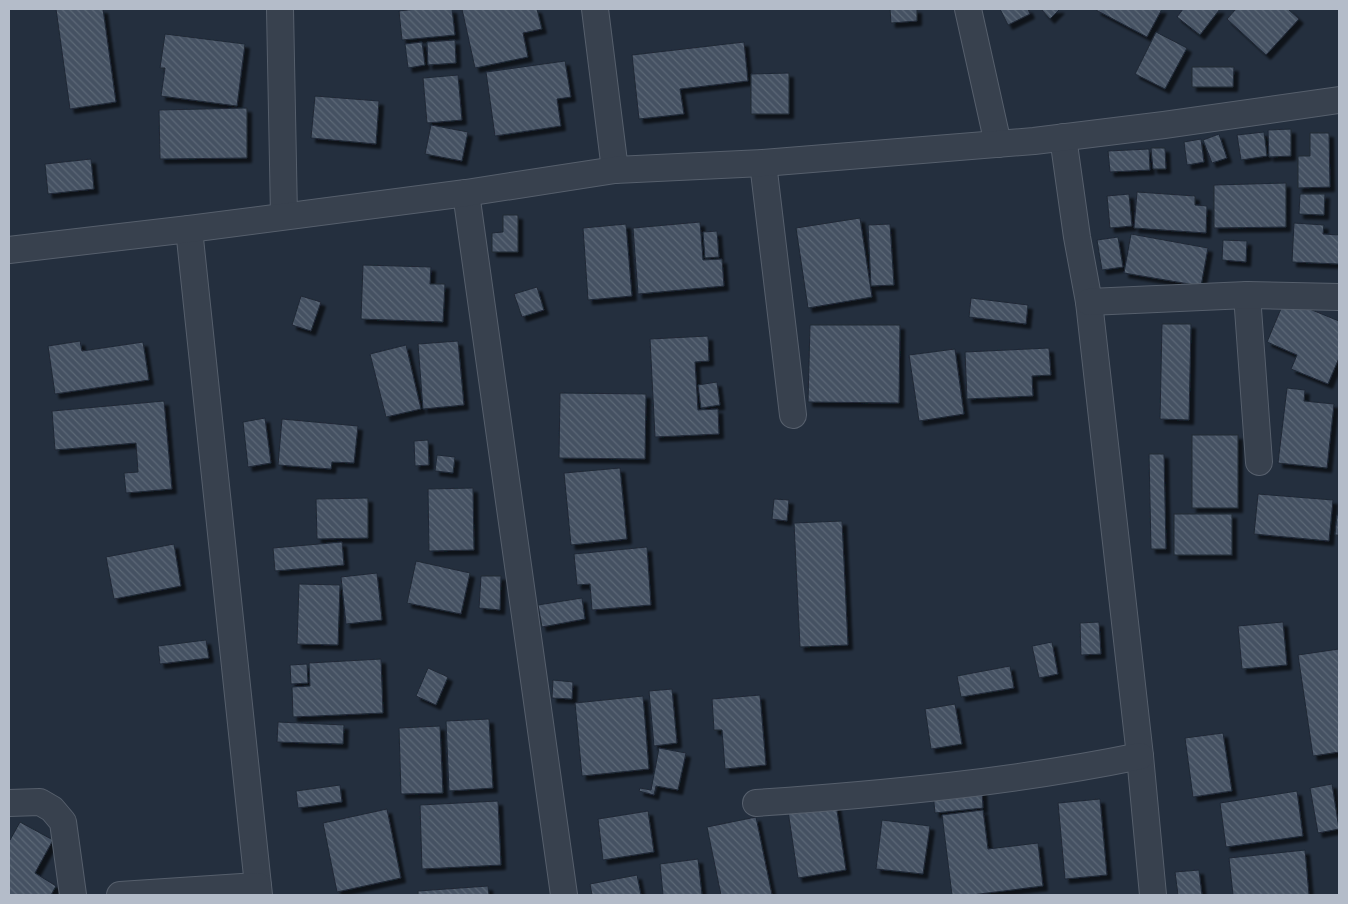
<svg xmlns="http://www.w3.org/2000/svg" width="1348" height="904" viewBox="0 0 1348 904" font-family="'Sofia Sans Condensed',sans-serif">
  <defs>
    <pattern id="building-back-hatch" width="6" height="6" patternUnits="userSpaceOnUse" patternTransform="scale(1.25)"><rect width="6" height="6" fill="#455162"/><path d="M-1 5l2 2M0 0l6 6M5-1l2 2" fill="none" stroke="#5d6877"/></pattern>
    <filter id="shadow"><feDropShadow dx="4.5" dy="4.5" stdDeviation="1" flood-color="#0009"/></filter>
  </defs>
  <rect width="100%" height="100%" fill="#242f3e"/>
  <g fill="url(#building-back-hatch)" stroke="#1f2835" filter="url(#shadow)">
    <polygon points="56,9 103,9 116,102 70,109"/>
    <polygon points="416,9 452,9 455,35 402,40 399,11"/>
    <polygon points="462,9 537,9 542,29 523,33 528,57 475,68"/>
    <polygon points="890,9 917,9 917,21 891,23"/>
    <polygon points="1000,9 1028,9 1030,14 1008,25"/>
    <polygon points="1041,9 1060,9 1050,19"/>
    <polygon points="1097,9 1162,9 1147,37 1096,10"/>
    <polygon points="1183,9 1220,9 1200,35 1177,17"/>
    <polygon points="1236,9 1288,9 1299,19 1266,55 1227,19"/>
    <polygon points="1156,32 1187,48 1165,89 1135,74"/>
    <polygon points="165,34 245,44 237,106 161,96 165,68 160,68"/>
    <polygon points="455,40 456,63 428,65 427,42"/>
    <polygon points="422,42 425,65 408,68 405,44"/>
    <polygon points="744,42 748,81 680,89 684,114 639,119 632,55"/>
    <polygon points="565,61 571,97 557,99 561,126 495,136 486,72"/>
    <polygon points="1192,67 1234,67 1233,87 1192,87"/>
    <polygon points="789,73 789,114 751,114 751,74"/>
    <polygon points="458,75 462,120 427,123 423,78"/>
    <polygon points="315,96 379,101 376,144 311,138"/>
    <polygon points="247,108 247,158 160,159 159,110"/>
    <polygon points="431,125 468,132 462,161 425,154"/>
    <polygon points="1291,129 1291,156 1269,157 1268,130"/>
    <polygon points="1264,132 1267,156 1241,160 1237,135"/>
    <polygon points="1310,133 1329,133 1330,187 1298,188 1298,156 1310,156"/>
    <polygon points="1219,134 1227,158 1212,163 1203,140"/>
    <polygon points="1201,139 1204,162 1187,165 1184,142"/>
    <polygon points="1151,148 1165,148 1166,169 1153,169"/>
    <polygon points="1149,149 1150,170 1110,172 1108,151"/>
    <polygon points="91,159 94,189 48,194 45,164"/>
    <polygon points="1286,183 1286,227 1214,228 1214,185"/>
    <polygon points="1137,192 1195,196 1195,205 1207,206 1206,233 1134,228"/>
    <polygon points="1129,194 1132,226 1110,228 1107,196"/>
    <polygon points="1300,194 1325,194 1324,215 1299,214"/>
    <polygon points="503,215 518,215 518,252 492,252 492,233 503,232"/>
    <polygon points="860,218 872,297 808,308 796,228"/>
    <polygon points="700,222 703,260 722,259 724,286 638,294 633,228"/>
    <polygon points="1294,223 1324,225 1323,234 1339,235 1339,264 1292,262"/>
    <polygon points="626,224 632,296 588,300 583,228"/>
    <polygon points="890,224 894,285 871,286 868,225"/>
    <polygon points="717,231 719,257 705,258 703,232"/>
    <polygon points="1131,234 1208,248 1201,286 1124,273"/>
    <polygon points="1118,237 1123,267 1102,270 1097,240"/>
    <polygon points="1223,240 1247,241 1246,262 1222,260"/>
    <polygon points="363,265 431,267 430,284 445,284 443,322 361,319"/>
    <polygon points="537,287 544,310 522,317 514,294"/>
    <polygon points="301,296 321,302 311,331 292,325"/>
    <polygon points="971,298 1028,305 1026,324 969,317"/>
    <polygon points="1285,299 1339,321 1339,358 1328,384 1291,369 1297,355 1267,342"/>
    <polygon points="1162,324 1191,324 1189,420 1160,419"/>
    <polygon points="810,325 900,325 899,403 808,402"/>
    <polygon points="708,336 709,361 695,362 698,410 718,409 719,434 655,437 650,339"/>
    <polygon points="80,341 82,351 143,342 149,380 55,394 48,346"/>
    <polygon points="458,341 464,405 423,409 418,344"/>
    <polygon points="406,345 421,409 386,417 370,354"/>
    <polygon points="1049,348 1051,375 1032,376 1033,396 967,399 965,352"/>
    <polygon points="955,349 964,414 919,421 909,355"/>
    <polygon points="717,382 720,405 701,408 698,385"/>
    <polygon points="1287,388 1305,390 1304,401 1334,404 1327,468 1278,463"/>
    <polygon points="560,393 646,394 645,459 559,458"/>
    <polygon points="164,401 172,489 126,493 124,473 138,472 136,443 55,450 52,411"/>
    <polygon points="265,418 271,463 248,467 243,422"/>
    <polygon points="282,419 358,426 354,463 332,462 331,469 278,465"/>
    <rect x="1192" y="435" width="46" height="73"/>
    <polygon points="428,440 429,465 415,466 414,441"/>
    <polygon points="1149,454 1164,454 1166,549 1151,549"/>
    <polygon points="437,455 455,457 453,473 435,471"/>
    <polygon points="620,468 627,539 571,545 564,473"/>
    <polygon points="473,488 474,550 429,551 428,489"/>
    <polygon points="1258,494 1333,500 1329,541 1254,534"/>
    <polygon points="368,498 368,538 317,539 316,499"/>
    <polygon points="774,499 789,500 787,521 772,519"/>
    <rect x="1174" y="514" width="58" height="41"/>
    <polygon points="1337,515 1339,515 1339,535 1335,535"/>
    <polygon points="842,521 848,645 800,647 794,523"/>
    <polygon points="342,542 344,565 275,571 273,548"/>
    <polygon points="174,544 181,586 114,599 106,557"/>
    <polygon points="647,547 651,605 592,610 590,584 577,585 574,554"/>
    <polygon points="416,561 470,573 461,614 407,603"/>
    <polygon points="377,573 382,620 346,624 341,577"/>
    <polygon points="481,576 501,576 500,610 479,608"/>
    <polygon points="299,584 340,585 338,645 297,644"/>
    <polygon points="582,598 585,619 542,627 538,605"/>
    <polygon points="1099,622 1101,654 1081,655 1080,623"/>
    <polygon points="1283,622 1287,665 1242,669 1238,626"/>
    <polygon points="206,640 209,658 160,664 158,646"/>
    <polygon points="1052,642 1058,674 1039,678 1032,646"/>
    <polygon points="1339,649 1339,752 1313,756 1298,655"/>
    <polygon points="381,659 383,713 293,717 292,687 310,686 309,663"/>
    <polygon points="307,664 308,683 291,684 290,665"/>
    <polygon points="1010,666 1014,688 961,697 957,676"/>
    <polygon points="428,668 448,677 436,705 416,696"/>
    <polygon points="553,680 573,682 572,699 552,698"/>
    <polygon points="672,689 677,743 654,746 649,691"/>
    <polygon points="760,695 766,765 725,769 722,730 714,730 712,699"/>
    <polygon points="643,696 649,769 582,776 575,703"/>
    <polygon points="955,704 962,744 931,749 925,709"/>
    <polygon points="489,719 493,788 449,791 446,721"/>
    <polygon points="278,722 344,725 343,744 277,742"/>
    <polygon points="440,726 443,793 401,794 399,728"/>
    <polygon points="1223,733 1232,791 1193,797 1185,738"/>
    <polygon points="659,748 686,753 678,790 656,786 654,795 639,791 640,788 651,790"/>
    <polygon points="1332,784 1339,829 1318,833 1310,788"/>
    <polygon points="340,785 342,802 298,808 296,791"/>
    <polygon points="982,788 983,808 935,813 933,793"/>
    <polygon points="1297,791 1303,836 1226,847 1220,803"/>
    <polygon points="1100,799 1107,875 1065,879 1058,803"/>
    <polygon points="498,801 501,865 422,869 420,805"/>
    <polygon points="836,804 846,870 798,878 788,811"/>
    <polygon points="387,809 401,878 337,892 323,823"/>
    <polygon points="983,810 988,849 1038,843 1043,886 972,895 952,895 942,815"/>
    <polygon points="648,811 654,852 603,860 598,819"/>
    <polygon points="756,817 772,895 721,895 707,827"/>
    <polygon points="882,820 930,826 923,874 876,869"/>
    <polygon points="20,822 53,840 35,873 56,886 51,895 9,895 9,839 10,840"/>
    <polygon points="1305,850 1309,895 1233,895 1229,858"/>
    <polygon points="698,859 702,895 663,895 660,864"/>
    <polygon points="1199,870 1202,895 1178,895 1175,872"/>
    <polygon points="637,875 641,895 592,895 590,884"/>
    <polygon points="488,886 489,895 418,895 418,891"/>
  </g>
  <g fill="none" stroke-linecap="round" stroke-linejoin="round">
    <defs>
      <g id="minor">
        <polyline points="280,9 284,216"/>
        <polyline points="595,9 615,170"/>
        <polyline points="968,9 998,144"/>
        <polyline points="1063,137 1077,237 1089,302 1140,756 1153,895"/>
        <polyline points="763,163 793,415"/>
        <polyline points="466,193 564,895"/>
        <polyline points="189,229 259,895"/>
        <polyline points="9,250 189,229 466,193 615,170 763,163 1034,141 1164,125 1339,100"/>
        <polyline points="1247,295 1259,462"/>
        <polyline points="1089,302 1247,295 1339,297"/>
        <polyline points="9,803 40,802 52,809 63,822 73,895"/>
        <path d="M 756,803 C 885,794 1014,782 1140,756"/>
        <polyline points="120,895 258,886"/>
      </g>
    </defs>
    <use href="#minor" stroke="#565f6c" stroke-width="28"/>
    <use href="#minor" stroke="#38414e" stroke-width="26"/>
  </g>
  <rect width="1348" height="904" fill="none" stroke="#b4bcc9" stroke-width="20"/>
</svg>
